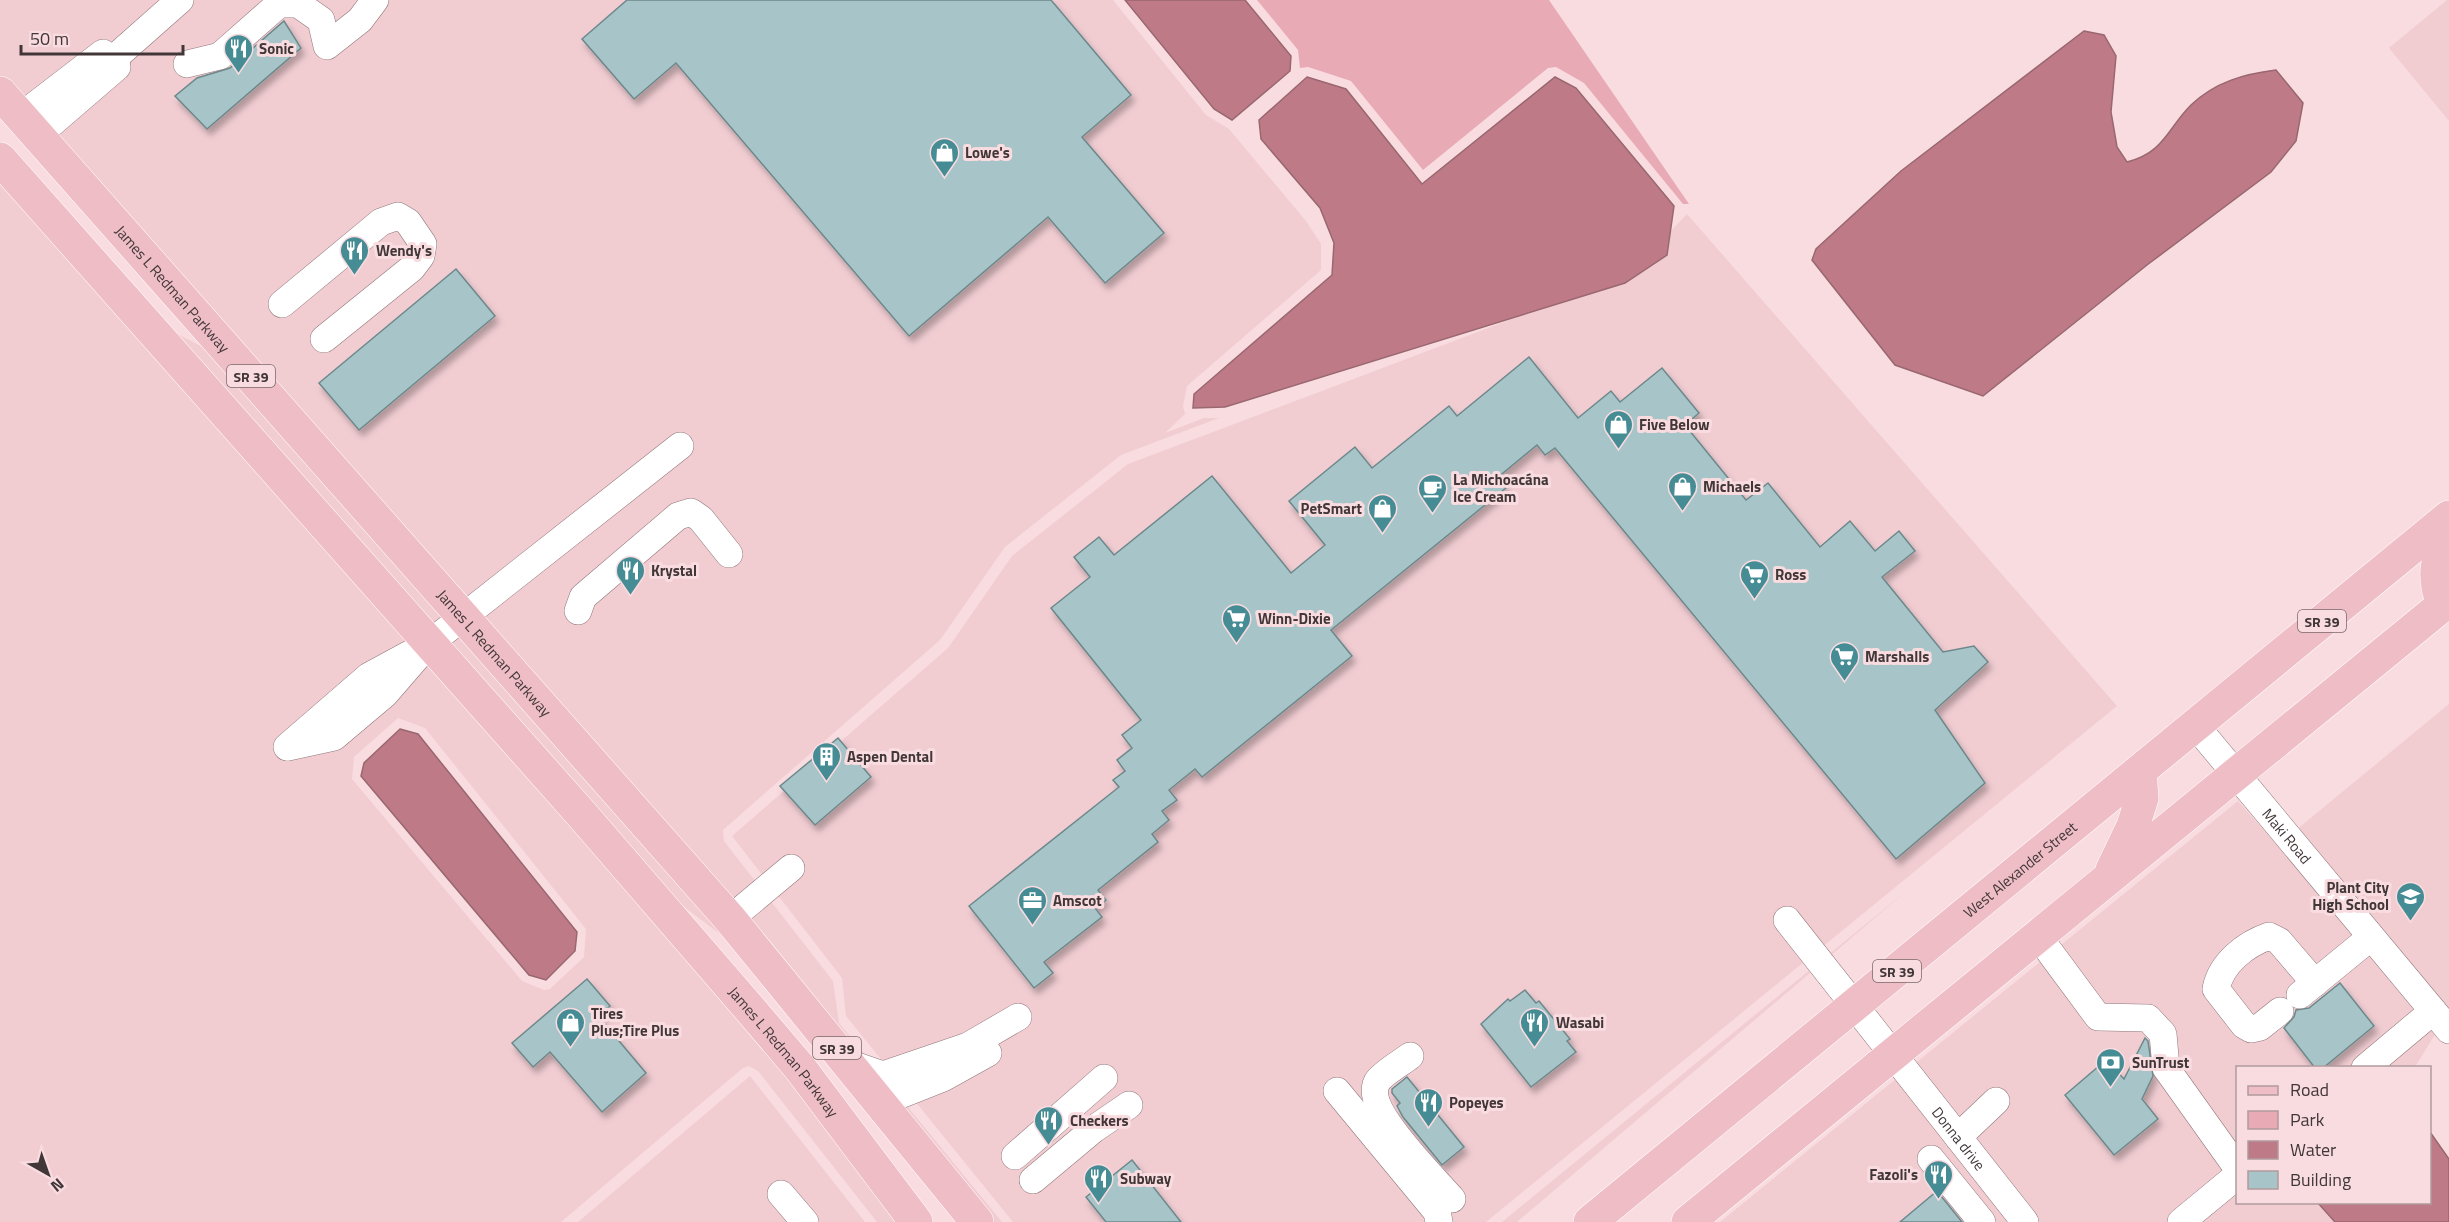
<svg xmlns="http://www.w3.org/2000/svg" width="2449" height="1222" viewBox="0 0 2449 1222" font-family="'Titillium Web',sans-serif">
  <defs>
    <filter id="shadow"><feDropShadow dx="3.5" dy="6" stdDeviation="3" flood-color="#0004"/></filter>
  </defs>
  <rect width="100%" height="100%" fill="#f9dce0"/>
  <g fill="#f1cdd2" fill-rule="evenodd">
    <polygon points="0,0 1113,0 1206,115 1229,129 1306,221 1321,244 1321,270 1187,386 1183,406 1185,414 1165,433 1204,418 1219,418 1121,455 1005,547 940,640 723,830 724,841 833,981 839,1023 1002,1222 991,1222 0,76"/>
    <polygon points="2447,0 2449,0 2449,121 2389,48"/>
    <path d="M 0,181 L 741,1016 L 902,1222 L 877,1222 L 758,1071 L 749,1066 L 743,1068 L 561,1222 L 0,1222 ZM 398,718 L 425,728 L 586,929 L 584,957 L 550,989 L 544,990 L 522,981 L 352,779 L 354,757 Z"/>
    <polygon points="1687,214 2117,706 1486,1222 1013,1222 846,1016 842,978 732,836 948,648 1012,556 1128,464 1629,275"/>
    <polygon points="172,331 216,354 732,943 659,888"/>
    <polygon points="2449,704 2449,1014 2295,831"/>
    <polygon points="2238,801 2439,1028 2415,1067 2238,1068 2238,1202 2318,1203 2335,1222 1720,1222"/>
    <polygon points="1910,888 1517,1222 1502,1222"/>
    <polygon points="750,1076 865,1222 578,1222"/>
  </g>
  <polygon fill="#e8abb5" points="1257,0 1549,0 1689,204 1683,204 1584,83 1556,67 1548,68 1423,170 1351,81 1308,67 1300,68 1298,50"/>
  <g fill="#be7b87" stroke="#99676f" stroke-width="1.5">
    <polygon points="1125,0 1245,0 1291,56 1290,71 1232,120 1214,109"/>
    <path d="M 2084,31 L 2104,35 L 2116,56 L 2111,112 L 2117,147 L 2127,162 C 2164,153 2167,129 2191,105 C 2215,82 2244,74 2276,70 L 2303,103 L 2296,141 L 2271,172 L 2147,265 L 1983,396 L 1895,365 L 1812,260 L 1816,249 L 1901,171 Z"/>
    <polygon points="1307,77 1346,89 1422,184 1555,77 1576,88 1674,206 1667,255 1625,283 1225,407 1193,408 1194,394 1332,275 1334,243 1320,208 1261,139 1259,120"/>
    <polygon points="400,729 418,734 577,932 575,951 546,980 529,975 361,776 364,763"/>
    <polygon points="2430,1132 2449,1159 2449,1222 2335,1222 2318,1203 2430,1202"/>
  </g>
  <g fill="#a7c5c8" stroke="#6c888b" stroke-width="1.5" filter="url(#shadow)">
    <polygon points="627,0 1051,0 1131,95 1082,137 1164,233 1105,283 1048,217 909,336 676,63 634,99 582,39"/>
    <polygon points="284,21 301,48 207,129 175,96 197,78 230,68"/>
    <polygon points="456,269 495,316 359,430 319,383"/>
    <polygon points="1529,357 1578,418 1611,391 1620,402 1662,368 1699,413 1685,425 1746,500 1768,483 1820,547 1850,521 1875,551 1899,531 1915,551 1882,577 1943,652 1974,646 1988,662 1935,710 1985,783 1896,859 1555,448 1545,455 1537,445 1497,478 1506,488 1331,630 1352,656 1202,777 1195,769 1169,790 1177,800 1162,811 1169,820 1152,834 1158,842 1098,890 1106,900 1095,908 1102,917 1044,962 1053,973 1034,988 969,906 1119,787 1113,780 1125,771 1117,760 1132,748 1122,735 1141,720 1051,608 1090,577 1074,557 1099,537 1114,555 1212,476 1291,573 1325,545 1289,501 1355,447 1372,468 1449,406 1457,416"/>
    <polygon points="838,738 871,777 815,825 780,786"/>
    <polygon points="587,979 610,1006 598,1016 646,1073 602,1112 550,1052 533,1067 512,1043"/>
    <polygon points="2340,983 2374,1026 2323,1068 2315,1068 2284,1028 2294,1017 2296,1010 2309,1008"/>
    <polygon points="1525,990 1536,1003 1539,1001 1570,1039 1567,1041 1576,1052 1531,1087 1481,1024 1508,999 1510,1001"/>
    <polygon points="2145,1038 2148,1041 2153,1076 2142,1099 2158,1119 2114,1155 2065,1095 2106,1060 2124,1079"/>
    <polygon points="1407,1077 1464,1147 1442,1165 1403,1117 1397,1106 1400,1103 1392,1093 1392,1089"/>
    <polygon points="1132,1160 1181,1222 1106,1222 1086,1197"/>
    <polygon points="1937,1191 1962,1222 1900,1222"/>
  </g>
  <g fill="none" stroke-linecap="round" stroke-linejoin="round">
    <defs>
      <g id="minor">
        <polyline points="111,61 180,0"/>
        <polyline points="187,64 220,56 279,4 298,4 321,20 327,46 360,20 375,0"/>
        <polyline points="21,116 103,53 117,67 38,135"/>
        <polyline points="282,304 381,222 398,216 408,222 423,244 421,256 412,268 324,339"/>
        <polyline points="578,611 583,597 678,516 691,512 701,519 729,554"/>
        <path id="s1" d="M 2195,725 L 2449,1030"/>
        <polyline points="287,747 369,676 430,643 680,446"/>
        <polyline points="288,747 334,737 385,694 417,657"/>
        <polyline points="730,919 791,868"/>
        <path id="s2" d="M 1787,920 L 2025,1222"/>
        <polyline points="2038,936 2098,1017 2148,1018 2163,1034 2166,1068 2238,1169"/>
        <polyline points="2300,995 2371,937"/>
        <path d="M 2280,1011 L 2260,1027 L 2251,1029 L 2244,1025 L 2216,989 C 2221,963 2246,944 2269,936 L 2279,941 L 2315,983"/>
        <path d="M 1410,1056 C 1401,1063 1383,1073 1377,1082 C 1362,1109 1435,1179 1452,1199"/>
        <polyline points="848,1063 883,1075 968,1046 1018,1017"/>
        <polyline points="2365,1068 2433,1011"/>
        <polyline points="1337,1091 1437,1212 1439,1222"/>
        <polyline points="880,1103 943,1078 988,1053"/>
        <polyline points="1958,1137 1996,1101"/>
        <polyline points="1015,1156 1104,1078"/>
        <polyline points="1931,1159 1982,1222"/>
        <polyline points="1033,1180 1094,1129 1129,1105"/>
        <polyline points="781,1194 805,1222"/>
        <polyline points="2181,1222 2238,1175"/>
      </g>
      <g id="major">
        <path id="s3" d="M 0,93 L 730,919 L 977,1222"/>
        <path id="s4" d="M 0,159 L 584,817 L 749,1008 L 800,1068 L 916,1222"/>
        <path d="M 2443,605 C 2431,572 2438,560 2449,528"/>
        <polyline points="2112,870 2133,826 2142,798 2140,771"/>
        <path id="s5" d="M 1590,1222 L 2449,517"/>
        <polyline points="1688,1222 2449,600"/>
      </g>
    </defs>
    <use href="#minor" stroke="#91777b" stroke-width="28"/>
    <use href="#major" stroke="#fff" stroke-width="34"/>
    <use href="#minor" stroke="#fff" stroke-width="27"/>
    <use href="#major" stroke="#eebdc6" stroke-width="33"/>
  </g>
  <defs>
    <symbol id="restaurant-pin" viewBox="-11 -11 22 30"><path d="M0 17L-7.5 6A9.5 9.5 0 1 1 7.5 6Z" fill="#458c94" stroke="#f9dce0"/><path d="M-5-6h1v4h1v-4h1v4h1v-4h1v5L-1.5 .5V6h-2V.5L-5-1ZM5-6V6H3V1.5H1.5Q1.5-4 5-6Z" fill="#fff"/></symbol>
    <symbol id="shop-pin" viewBox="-11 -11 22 30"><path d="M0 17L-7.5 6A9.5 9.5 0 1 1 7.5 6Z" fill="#458c94" stroke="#f9dce0"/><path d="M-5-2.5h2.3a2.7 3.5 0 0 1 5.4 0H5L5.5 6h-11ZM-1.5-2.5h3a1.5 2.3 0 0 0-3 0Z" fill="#fff"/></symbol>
    <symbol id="cafe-pin" viewBox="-11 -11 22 30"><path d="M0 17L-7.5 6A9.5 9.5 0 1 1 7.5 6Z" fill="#458c94" stroke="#f9dce0"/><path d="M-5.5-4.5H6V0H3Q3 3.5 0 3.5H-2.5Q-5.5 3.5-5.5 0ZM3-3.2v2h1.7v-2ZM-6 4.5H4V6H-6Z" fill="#fff"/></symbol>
    <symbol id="supermarket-pin" viewBox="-11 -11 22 30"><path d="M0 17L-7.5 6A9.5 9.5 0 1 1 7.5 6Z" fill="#458c94" stroke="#f9dce0"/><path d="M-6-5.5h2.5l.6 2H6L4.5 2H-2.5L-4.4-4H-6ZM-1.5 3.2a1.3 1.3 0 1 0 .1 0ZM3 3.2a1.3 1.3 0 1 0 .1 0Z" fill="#fff"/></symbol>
    <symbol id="building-pin" viewBox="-11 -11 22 30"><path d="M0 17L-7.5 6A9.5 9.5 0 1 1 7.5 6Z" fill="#458c94" stroke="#f9dce0"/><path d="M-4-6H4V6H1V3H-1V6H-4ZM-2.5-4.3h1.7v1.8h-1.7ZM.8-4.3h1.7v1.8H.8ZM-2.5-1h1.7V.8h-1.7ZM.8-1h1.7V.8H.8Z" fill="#fff"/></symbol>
    <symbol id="school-pin" viewBox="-11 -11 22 30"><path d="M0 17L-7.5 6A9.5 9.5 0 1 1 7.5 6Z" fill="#458c94" stroke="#f9dce0"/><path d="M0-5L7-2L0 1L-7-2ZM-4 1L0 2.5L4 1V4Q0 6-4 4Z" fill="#fff"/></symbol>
    <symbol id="office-pin" viewBox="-11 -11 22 30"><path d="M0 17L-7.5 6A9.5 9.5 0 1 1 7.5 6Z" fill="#458c94" stroke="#f9dce0"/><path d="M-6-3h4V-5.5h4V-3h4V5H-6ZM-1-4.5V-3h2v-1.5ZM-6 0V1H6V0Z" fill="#fff"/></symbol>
    <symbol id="bank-pin" viewBox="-11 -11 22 30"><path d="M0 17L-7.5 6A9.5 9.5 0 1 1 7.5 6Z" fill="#458c94" stroke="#f9dce0"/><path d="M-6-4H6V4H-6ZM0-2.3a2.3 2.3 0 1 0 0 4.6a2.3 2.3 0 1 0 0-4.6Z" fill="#fff"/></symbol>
  </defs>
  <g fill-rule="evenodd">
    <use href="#restaurant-pin" x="222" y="32" width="33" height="45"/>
    <use href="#shop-pin" x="928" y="136" width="33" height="45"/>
    <use href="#restaurant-pin" x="338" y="234" width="33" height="45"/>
    <use href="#shop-pin" x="1602" y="408" width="33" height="45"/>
    <use href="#shop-pin" x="1666" y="470" width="33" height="45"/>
    <use href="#cafe-pin" x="1416" y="472" width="33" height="45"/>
    <use href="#shop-pin" x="1366" y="492" width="33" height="45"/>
    <use href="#restaurant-pin" x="614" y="554" width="33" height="45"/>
    <use href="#supermarket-pin" x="1738" y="558" width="33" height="45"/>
    <use href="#supermarket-pin" x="1220" y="602" width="33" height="45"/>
    <use href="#supermarket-pin" x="1828" y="640" width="33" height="45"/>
    <use href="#building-pin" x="810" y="740" width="33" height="45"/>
    <use href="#school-pin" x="2394" y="880" width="33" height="45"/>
    <use href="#office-pin" x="1016" y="884" width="33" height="45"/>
    <use href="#shop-pin" x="554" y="1006" width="33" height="45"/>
    <use href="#restaurant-pin" x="1518" y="1006" width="33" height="45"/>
    <use href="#bank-pin" x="2094" y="1046" width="33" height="45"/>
    <use href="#restaurant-pin" x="1412" y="1086" width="33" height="45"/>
    <use href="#restaurant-pin" x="1032" y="1104" width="33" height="45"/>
    <use href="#restaurant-pin" x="1922" y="1158" width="33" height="45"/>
    <use href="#restaurant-pin" x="1082" y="1162" width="33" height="45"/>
  </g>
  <g text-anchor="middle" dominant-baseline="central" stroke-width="6" stroke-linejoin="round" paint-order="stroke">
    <g fill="#f9dce0" stroke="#79686a" stroke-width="1.5">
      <rect x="227" y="365" width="48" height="22" rx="4.5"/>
      <rect x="2298" y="610" width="48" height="22" rx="4.5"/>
      <rect x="1873" y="960" width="48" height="22" rx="4.5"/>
      <rect x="813" y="1037" width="48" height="22" rx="4.5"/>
    </g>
    <g font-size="14" font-weight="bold" fill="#423738">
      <text x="251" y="376">SR 39</text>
      <text x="2322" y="621">SR 39</text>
      <text x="1897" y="971">SR 39</text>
      <text x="837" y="1048">SR 39</text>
    </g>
    <g font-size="15" font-weight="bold" fill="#423738" stroke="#f9dce0" text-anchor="start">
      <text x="259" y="48">Sonic</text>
      <text x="965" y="152">Lowe's</text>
      <text x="376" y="250">Wendy's</text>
      <text x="1639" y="424">Five Below</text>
      <text x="1453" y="479">La Michoacána<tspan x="1453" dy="17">Ice Cream</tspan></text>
      <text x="1703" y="486">Michaels</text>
      <text x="1362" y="508" text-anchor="end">PetSmart</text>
      <text x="651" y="570">Krystal</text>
      <text x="1775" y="574">Ross</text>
      <text x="1258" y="618">Winn-Dixie</text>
      <text x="1865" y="656">Marshalls</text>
      <text x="847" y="756">Aspen Dental</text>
      <text x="2389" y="887" text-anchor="end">Plant City<tspan x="2389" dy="17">High School</tspan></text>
      <text x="1053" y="900">Amscot</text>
      <text x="591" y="1013">Tires<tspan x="591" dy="17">Plus;Tire Plus</tspan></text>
      <text x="1556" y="1022">Wasabi</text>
      <text x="2132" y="1062">SunTrust</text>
      <text x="1449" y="1102">Popeyes</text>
      <text x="1070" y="1120">Checkers</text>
      <text x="1918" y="1174" text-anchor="end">Fazoli's</text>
      <text x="1120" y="1178">Subway</text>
    </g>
    <g font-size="15" fill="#423738" stroke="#f9dce0">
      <text stroke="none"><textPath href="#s3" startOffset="261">James L Redman Parkway</textPath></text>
      <text stroke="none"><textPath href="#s3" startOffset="747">James L Redman Parkway</textPath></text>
      <text stroke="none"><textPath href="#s1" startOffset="144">Maki Road</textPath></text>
      <text stroke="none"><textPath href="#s5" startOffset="556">West Alexander Street</textPath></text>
      <text stroke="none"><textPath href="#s4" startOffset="1188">James L Redman Parkway</textPath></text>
      <text stroke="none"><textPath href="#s2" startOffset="278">Donna drive</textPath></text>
    </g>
  </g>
  <rect x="2236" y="1066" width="195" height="138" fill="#f9dce0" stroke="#b09a9d" stroke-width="1.5"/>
  <rect x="2248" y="1086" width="30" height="9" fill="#eebdc6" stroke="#b09a9d" stroke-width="1.5"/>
  <text x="2290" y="1096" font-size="18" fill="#423738">Road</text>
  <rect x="2248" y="1111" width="30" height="18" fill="#e8abb5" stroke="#b09a9d" stroke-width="1.5"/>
  <text x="2290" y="1126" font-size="18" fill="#423738">Park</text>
  <rect x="2248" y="1141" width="30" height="18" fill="#be7b87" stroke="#b09a9d" stroke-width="1.5"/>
  <text x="2290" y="1156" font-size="18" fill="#423738">Water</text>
  <rect x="2248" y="1171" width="30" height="18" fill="#a7c5c8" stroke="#b09a9d" stroke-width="1.5"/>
  <text x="2290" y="1186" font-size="18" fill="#423738">Building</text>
  <g transform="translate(48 1174) rotate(140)" stroke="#f9dce0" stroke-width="4.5" paint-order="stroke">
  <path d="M0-4.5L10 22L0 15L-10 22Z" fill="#423738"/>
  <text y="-9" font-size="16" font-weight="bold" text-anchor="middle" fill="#423738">N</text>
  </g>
  <path d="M21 45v9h162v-9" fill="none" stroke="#423738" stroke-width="3"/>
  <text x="30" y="45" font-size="18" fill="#423738" stroke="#f9dce0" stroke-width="4.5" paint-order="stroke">50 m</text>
</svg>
